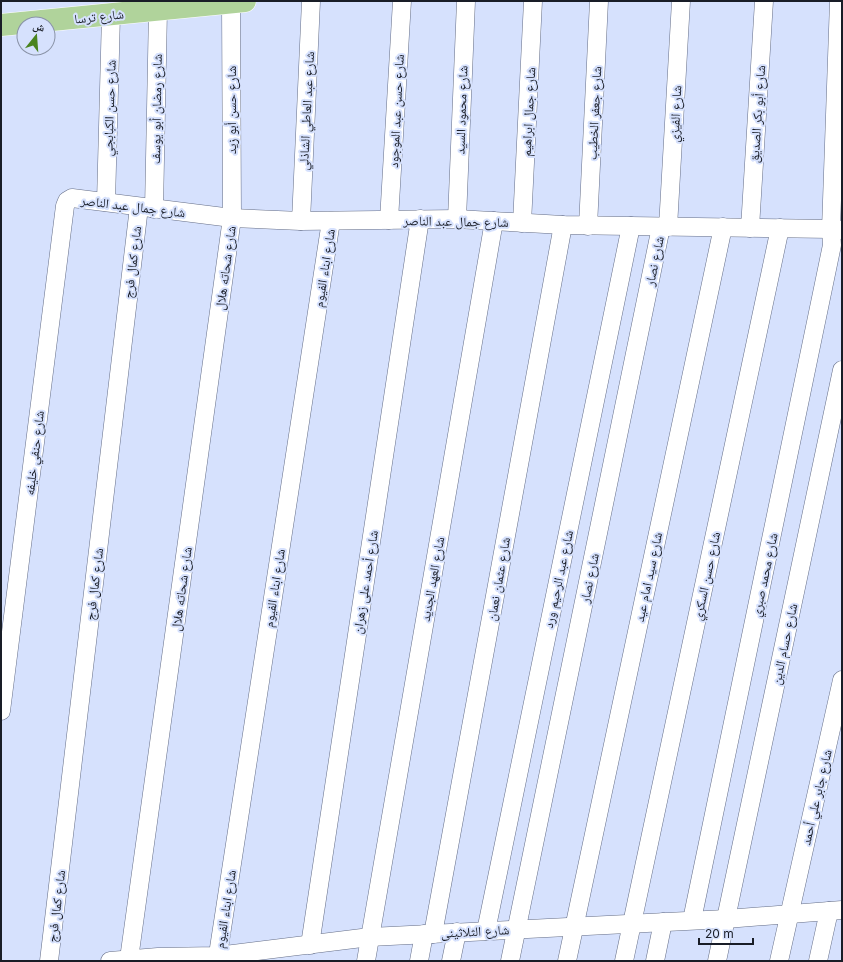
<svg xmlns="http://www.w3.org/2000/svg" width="843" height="962" viewBox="0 0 843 962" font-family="Inter,'Noto Naskh Arabic',sans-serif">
  <rect width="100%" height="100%" fill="#d6e1fd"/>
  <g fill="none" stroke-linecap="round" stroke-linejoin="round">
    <defs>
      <g id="minor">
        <polyline points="106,202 111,15"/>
        <polyline points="154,209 158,10"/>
        <polyline points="457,219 466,1"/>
        <polyline points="389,220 402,1"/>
        <polyline points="301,221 311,1"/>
        <polyline points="522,223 533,1"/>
        <polyline points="588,226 599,1"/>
        <polyline points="668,227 681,1"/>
        <polyline points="750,228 764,1"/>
        <polyline points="1,711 65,206 67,201 72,198 232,218 301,221 457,219 563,225 831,229 842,230"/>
        <polyline points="692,920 832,245 831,229 839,1"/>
        <polyline points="486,931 631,226"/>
        <polyline points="433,934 563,225"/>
        <polyline points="310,945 420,219"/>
        <polyline points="129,959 232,218 231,2"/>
        <polyline points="49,961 139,207"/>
        <polyline points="110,961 158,957 217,956 370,937 726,919 842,910"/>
        <polyline points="217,961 331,221"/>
        <polyline points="366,961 494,221"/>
        <polyline points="419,961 424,934"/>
        <polyline points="451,961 457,932"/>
        <polyline points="510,961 661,227"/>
        <polyline points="567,961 723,227"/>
        <polyline points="624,961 780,228"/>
        <polyline points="655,961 663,922"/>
        <polyline points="717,961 842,370"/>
        <polyline points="779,961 842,680"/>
        <polyline points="818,961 829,911"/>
      </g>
      <polyline id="major" points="1,25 245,1"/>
    </defs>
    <use href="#minor" stroke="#656e87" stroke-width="19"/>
    <use href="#major" stroke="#fff" stroke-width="23"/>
    <use href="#minor" stroke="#fff" stroke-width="18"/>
    <use href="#major" stroke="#b0d39b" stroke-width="22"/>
  </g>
  <g text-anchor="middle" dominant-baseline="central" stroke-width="4" stroke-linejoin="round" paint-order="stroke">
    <g font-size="13" fill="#191d27" stroke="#d6e1fd">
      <text transform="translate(99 16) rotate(-6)">شارع ترسا</text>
      <text transform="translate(109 108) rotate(-88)">شارع حسن الكبابجي</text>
      <text transform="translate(156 109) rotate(-89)">شارع رمضان أبو يوسف</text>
      <text transform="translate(231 110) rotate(-90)">شارع حسن أبو زيد</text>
      <text transform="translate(461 110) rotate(-88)">شارع محمود السيد</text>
      <text transform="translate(306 111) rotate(-87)">شارع عبد العاطي الشاذلي</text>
      <text transform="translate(396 111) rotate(-87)">شارع حسن عبد الموجود</text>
      <text transform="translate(528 112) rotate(-87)">شارع جمال ابراهيم</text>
      <text transform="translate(594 113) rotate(-87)">شارع جعفر الخطيب</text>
      <text transform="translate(675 114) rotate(-87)">شارع الفيزي</text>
      <text transform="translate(757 114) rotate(-86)">شارع أبو بكر الصديق</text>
      <text transform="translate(133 206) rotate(7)">شارع جمال عبد الناصر</text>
      <text transform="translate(456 221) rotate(1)">شارع جمال عبد الناصر</text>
      <text transform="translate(654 261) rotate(-78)">شارع نصار</text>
      <text transform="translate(132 262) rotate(-83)">شارع كمال فرج</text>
      <text transform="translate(225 268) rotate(-82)">شارع شحاته هلال</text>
      <text transform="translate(324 268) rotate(-81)">شارع ابناء الفيوم</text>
      <text transform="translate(34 453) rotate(-83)">شارع حنفي خليفه</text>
      <text transform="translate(764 575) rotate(-78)">شارع محمد صبري</text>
      <text transform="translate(706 576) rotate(-78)">شارع حسن السكري</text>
      <text transform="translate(648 577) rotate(-78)">شارع سيد امام عيد</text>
      <text transform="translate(589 578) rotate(-78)">شارع نصار</text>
      <text transform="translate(432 579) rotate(-80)">شارع العهد الجديد</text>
      <text transform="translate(498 579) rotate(-80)">شارع عثمان نعمان</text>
      <text transform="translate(558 579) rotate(-78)">شارع عبد الرحيم ورد</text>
      <text transform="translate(365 582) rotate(-81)">شارع أحمد على زهران</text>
      <text transform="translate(94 584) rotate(-83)">شارع كمال فرج</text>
      <text transform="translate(274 588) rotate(-81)">شارع ابناء الفيوم</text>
      <text transform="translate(181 589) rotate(-82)">شارع شحاته هلال</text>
      <text transform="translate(784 644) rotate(-78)">شارع حسام الدين</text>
      <text transform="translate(816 797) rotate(-77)">شارع جابر علي أحمد</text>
      <text transform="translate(56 906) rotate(-83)">شارع كمال فرج</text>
      <text transform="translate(225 909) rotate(-81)">شارع ابناء الفيوم</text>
      <text transform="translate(475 931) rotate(-3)">شارع الثلاثينى</text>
    </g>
  </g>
  <rect width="843" height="962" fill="none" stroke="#191d27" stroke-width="4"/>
  <g transform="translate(36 36) rotate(17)"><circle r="19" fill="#d6e1fd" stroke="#8a93a7"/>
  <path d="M0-3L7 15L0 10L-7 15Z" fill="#4a841f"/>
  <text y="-6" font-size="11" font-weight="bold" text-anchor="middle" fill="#191d27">ش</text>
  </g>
  <path d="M699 938v6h54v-6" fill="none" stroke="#191d27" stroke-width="2"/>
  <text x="705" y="938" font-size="12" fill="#191d27" stroke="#d6e1fd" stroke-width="3" paint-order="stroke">20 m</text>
</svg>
